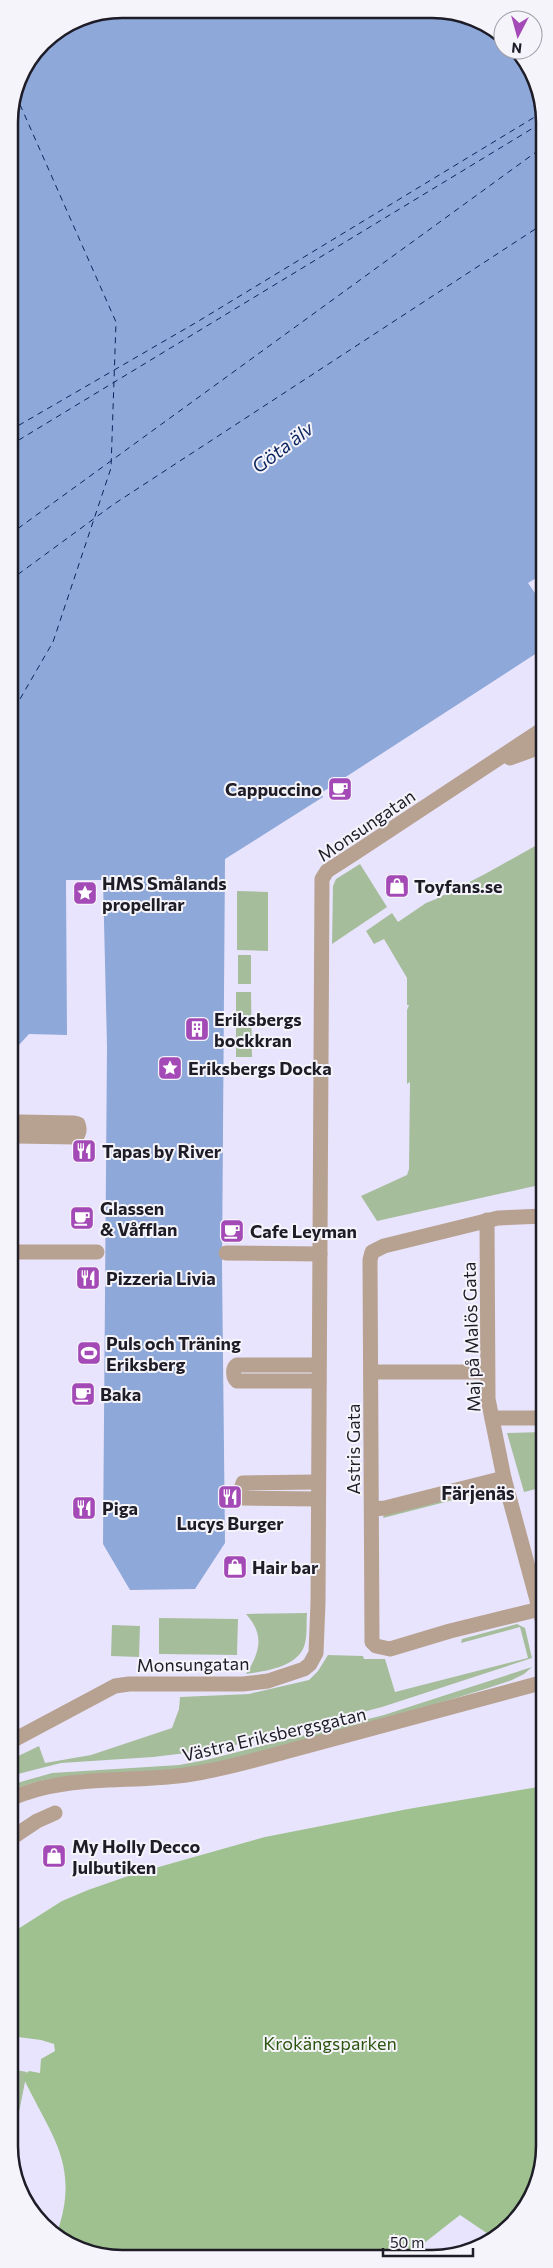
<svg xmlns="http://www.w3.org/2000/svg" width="553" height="2268" viewBox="0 0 553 2268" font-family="Commissioner,sans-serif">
  <rect width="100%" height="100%" fill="#e9e4fd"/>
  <g fill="#a6bd9c">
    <polygon points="544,841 544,1184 377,1221 361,1196 407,1175 409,1169 410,1082 407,1084 407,1010 409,1005 407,1005 407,978 384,939 374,944 366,931 392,913 398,922 426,903 436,899 485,874"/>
    <polygon points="360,864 387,907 332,944 333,886 336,879"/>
    <polygon points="237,891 268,892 268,951 237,950"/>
    <rect x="238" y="955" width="13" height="29"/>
    <polygon points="236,992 251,992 252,1057 236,1057"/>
    <polygon points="544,1432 544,1487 524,1492 507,1433"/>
    <polygon points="495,1486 496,1489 383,1518 384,1514"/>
    <path d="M 307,1613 C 306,1624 308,1639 303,1649 C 293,1668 265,1671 246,1674 C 260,1652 265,1635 246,1614 Z"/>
    <polygon points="159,1618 238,1619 237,1655 159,1654"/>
    <polygon points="517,1624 525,1628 532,1658 382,1707 220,1749 153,1757 61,1763 10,1776 10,1760 39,1746 45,1763 91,1755 172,1728 179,1709 180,1697 249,1694 309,1680 318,1671 328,1655 363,1656 364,1659 385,1659 395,1692 528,1658 520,1627 461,1643 462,1639"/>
    <polygon points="112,1625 140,1626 139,1657 111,1656"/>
    <path d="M 532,1667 L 524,1674 L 512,1680 C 447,1702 381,1719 315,1737 C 272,1748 229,1762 186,1768 C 127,1777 66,1767 10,1791 L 10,1785 L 52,1773 L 179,1765 L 206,1760 L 384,1715 Z"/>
    <polygon points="10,2069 27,2072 10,2157"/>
  </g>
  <path fill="#9fc18f" d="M 544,1786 L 544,2154 L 516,2221 L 494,2238 L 460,2215 L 405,2258 L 99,2257 L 57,2233 C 81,2164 50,2135 23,2077 L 29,2071 L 40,2073 L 41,2059 L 55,2051 L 54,2044 L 41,2040 L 10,2036 L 10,1934 L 62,1901 L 88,1890 L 134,1874 L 265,1837 L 408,1809 Z"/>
  <polygon fill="#8ea8d9" points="121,9 454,11 503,37 503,50 516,50 543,106 543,649 321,793 323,797 225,859 222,1265 225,1543 195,1589 130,1590 103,1544 107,1046 103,880 66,880 67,1035 29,1034 9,1056 9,114 17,78 42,41 78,17"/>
  <polygon fill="#e9e4fd" points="538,577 543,586 541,589 543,598 538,591 535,593 528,583"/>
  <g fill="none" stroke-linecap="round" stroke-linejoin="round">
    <g stroke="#0c255f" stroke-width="1" stroke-dasharray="6 5" stroke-linecap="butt">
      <polyline points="9,431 197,322 543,112"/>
      <polyline points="9,446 543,122"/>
      <polyline points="9,535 543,147"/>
      <polyline points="9,581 114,504 543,224"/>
      <polyline points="9,718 53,642 111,468 116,322 14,91"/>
    </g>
    <g stroke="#b7a190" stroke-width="15">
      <polyline points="510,758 543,746"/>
      <path d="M 9,1129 L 21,1122 L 74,1123 L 78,1124 C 80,1129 80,1132 76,1137 L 15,1136 L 9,1131"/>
      <polyline points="544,1216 498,1218 384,1246 372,1252 370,1260 372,1642 376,1646 390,1649 450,1631 544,1608"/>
      <polyline points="487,1220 488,1399 504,1478 544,1626"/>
      <polyline points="9,1252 97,1252"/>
      <polyline points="226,1253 320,1254"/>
      <polyline points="371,1372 487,1372"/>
      <path d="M 319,1381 L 237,1381 C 233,1378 232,1368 237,1365 L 319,1365"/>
      <polyline points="492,1418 544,1418"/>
      <polyline points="318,1499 243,1498 241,1489 243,1483 318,1482"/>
      <polyline points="372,1509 385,1508 504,1478"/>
      <polyline points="10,1742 115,1686 129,1684 243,1684 268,1681 304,1669 310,1664 316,1653 318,1603 322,879 327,871 355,853 543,729"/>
      <path d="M 10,1799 C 68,1773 132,1784 192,1774 C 226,1769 259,1759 292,1750 C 376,1728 460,1705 544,1682"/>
      <polyline points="10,1839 37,1821 55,1813"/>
    </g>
  </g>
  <defs>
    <symbol id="cafe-square" viewBox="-11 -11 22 22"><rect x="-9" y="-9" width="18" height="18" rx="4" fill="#a34ab6" stroke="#f5f4fa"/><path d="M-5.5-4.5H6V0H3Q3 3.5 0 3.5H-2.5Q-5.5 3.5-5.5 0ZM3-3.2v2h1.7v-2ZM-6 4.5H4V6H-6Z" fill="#fff"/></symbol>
    <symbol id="shop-square" viewBox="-11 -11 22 22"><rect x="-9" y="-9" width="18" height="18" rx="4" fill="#a34ab6" stroke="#f5f4fa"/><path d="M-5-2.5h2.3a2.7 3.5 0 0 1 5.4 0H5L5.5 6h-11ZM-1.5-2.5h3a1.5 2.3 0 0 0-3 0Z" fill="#fff"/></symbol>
    <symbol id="sight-square" viewBox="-11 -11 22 22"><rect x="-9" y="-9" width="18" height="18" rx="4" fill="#a34ab6" stroke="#f5f4fa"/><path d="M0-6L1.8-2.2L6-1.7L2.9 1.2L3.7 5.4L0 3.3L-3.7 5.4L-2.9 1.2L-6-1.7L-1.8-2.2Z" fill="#fff"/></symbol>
    <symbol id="building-square" viewBox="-11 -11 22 22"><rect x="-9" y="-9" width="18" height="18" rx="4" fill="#a34ab6" stroke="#f5f4fa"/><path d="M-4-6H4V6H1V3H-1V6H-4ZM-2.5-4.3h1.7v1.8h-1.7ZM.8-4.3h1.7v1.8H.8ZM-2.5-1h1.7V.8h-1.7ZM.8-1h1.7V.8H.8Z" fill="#fff"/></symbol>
    <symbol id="restaurant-square" viewBox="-11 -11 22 22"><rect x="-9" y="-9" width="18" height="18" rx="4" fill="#a34ab6" stroke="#f5f4fa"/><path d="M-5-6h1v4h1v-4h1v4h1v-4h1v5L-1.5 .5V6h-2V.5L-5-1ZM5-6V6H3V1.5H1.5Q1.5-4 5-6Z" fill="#fff"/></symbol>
    <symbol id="stadium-square" viewBox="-11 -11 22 22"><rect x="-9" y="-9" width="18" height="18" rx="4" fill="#a34ab6" stroke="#f5f4fa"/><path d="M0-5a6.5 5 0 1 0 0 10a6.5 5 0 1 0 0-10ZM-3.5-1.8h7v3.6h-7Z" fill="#fff"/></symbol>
  </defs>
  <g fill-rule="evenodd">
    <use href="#cafe-square" x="326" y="775" width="28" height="28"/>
    <use href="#shop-square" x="383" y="872" width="28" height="28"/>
    <use href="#sight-square" x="71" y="879" width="28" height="28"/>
    <use href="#building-square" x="183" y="1015" width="28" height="28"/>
    <use href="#sight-square" x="156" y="1054" width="28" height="28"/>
    <use href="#restaurant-square" x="70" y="1137" width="28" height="28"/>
    <use href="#cafe-square" x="68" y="1204" width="28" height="28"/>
    <use href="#cafe-square" x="218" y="1217" width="28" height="28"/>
    <use href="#restaurant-square" x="74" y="1264" width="28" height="28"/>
    <use href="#stadium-square" x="75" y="1339" width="28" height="28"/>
    <use href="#cafe-square" x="69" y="1380" width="28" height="28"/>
    <use href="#restaurant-square" x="216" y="1483" width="28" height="28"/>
    <use href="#restaurant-square" x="70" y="1494" width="28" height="28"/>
    <use href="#shop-square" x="221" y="1553" width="28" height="28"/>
    <use href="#shop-square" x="40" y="1842" width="28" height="28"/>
  </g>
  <g text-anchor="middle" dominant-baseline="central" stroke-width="4" stroke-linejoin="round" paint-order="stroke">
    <g font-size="18" font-weight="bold" fill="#1e1c27" stroke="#f5f4fa" text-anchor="start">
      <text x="322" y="789" text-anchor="end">Cappuccino</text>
      <text x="102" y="883">HMS Smålands<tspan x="102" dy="21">propellrar</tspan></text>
      <text x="414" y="886">Toyfans.se</text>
      <text x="214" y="1019">Eriksbergs<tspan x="214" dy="21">bockkran</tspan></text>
      <text x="188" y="1068">Eriksbergs Docka</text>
      <text x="102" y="1151">Tapas by River</text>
      <text x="100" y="1208">Glassen<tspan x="100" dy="21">&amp; Våfflan</tspan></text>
      <text x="250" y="1231">Cafe Leyman</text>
      <text x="106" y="1278">Pizzeria Livia</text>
      <text x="106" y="1343">Puls och Träning<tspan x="106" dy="21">Eriksberg</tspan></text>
      <text x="100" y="1394">Baka</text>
      <text x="102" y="1508">Piga</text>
      <text x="230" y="1523" text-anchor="middle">Lucys Burger</text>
      <text x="252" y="1567">Hair bar</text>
      <text x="72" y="1846">My Holly Decco<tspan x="72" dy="21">Julbutiken</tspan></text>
    </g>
    <g font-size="18" fill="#1e1c27" stroke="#f5f4fa">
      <text transform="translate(366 825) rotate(-34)">Monsungatan</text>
      <text transform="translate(471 1337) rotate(-92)">Maj på Malös Gata</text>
      <text transform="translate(353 1449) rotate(-90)">Astris Gata</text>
      <text transform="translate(193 1664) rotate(-1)">Monsungatan</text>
      <text transform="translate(274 1734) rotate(-13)">Västra Eriksbergsgatan</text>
    </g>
    <g font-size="18" fill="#2a530e" stroke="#f5f4fa">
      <text x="330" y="2043">Krokängsparken</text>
    </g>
    <g font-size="19" font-style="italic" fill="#0c255f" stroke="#f5f4fa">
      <text transform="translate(282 447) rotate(-37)">Göta älv</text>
    </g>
    <g font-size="19" font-weight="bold" fill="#1e1c27" stroke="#f5f4fa">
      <text x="478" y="1492">Färjenäs</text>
    </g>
  </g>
  <path d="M0 0H553V2268H0ZM122 18H432A104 104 0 0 1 536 122V2146A104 104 0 0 1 432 2250H122A104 104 0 0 1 18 2146V122A104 104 0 0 1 122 18Z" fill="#f5f4fa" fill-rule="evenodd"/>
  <path fill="none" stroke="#1e1c27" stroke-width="2.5" d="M122 18H432A104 104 0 0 1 536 122V2146A104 104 0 0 1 432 2250H122A104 104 0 0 1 18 2146V122A104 104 0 0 1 122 18Z"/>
  <g transform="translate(518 35) rotate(186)"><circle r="24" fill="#f5f4fa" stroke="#9f9ea6"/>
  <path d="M0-4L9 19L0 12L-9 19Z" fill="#a34ab6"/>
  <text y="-8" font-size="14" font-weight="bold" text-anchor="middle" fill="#1e1c27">N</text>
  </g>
  <path d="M383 2248v8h90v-8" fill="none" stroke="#1e1c27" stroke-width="2.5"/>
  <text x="390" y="2248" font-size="15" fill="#1e1c27" stroke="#f5f4fa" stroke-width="4" paint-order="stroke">50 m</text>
</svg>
